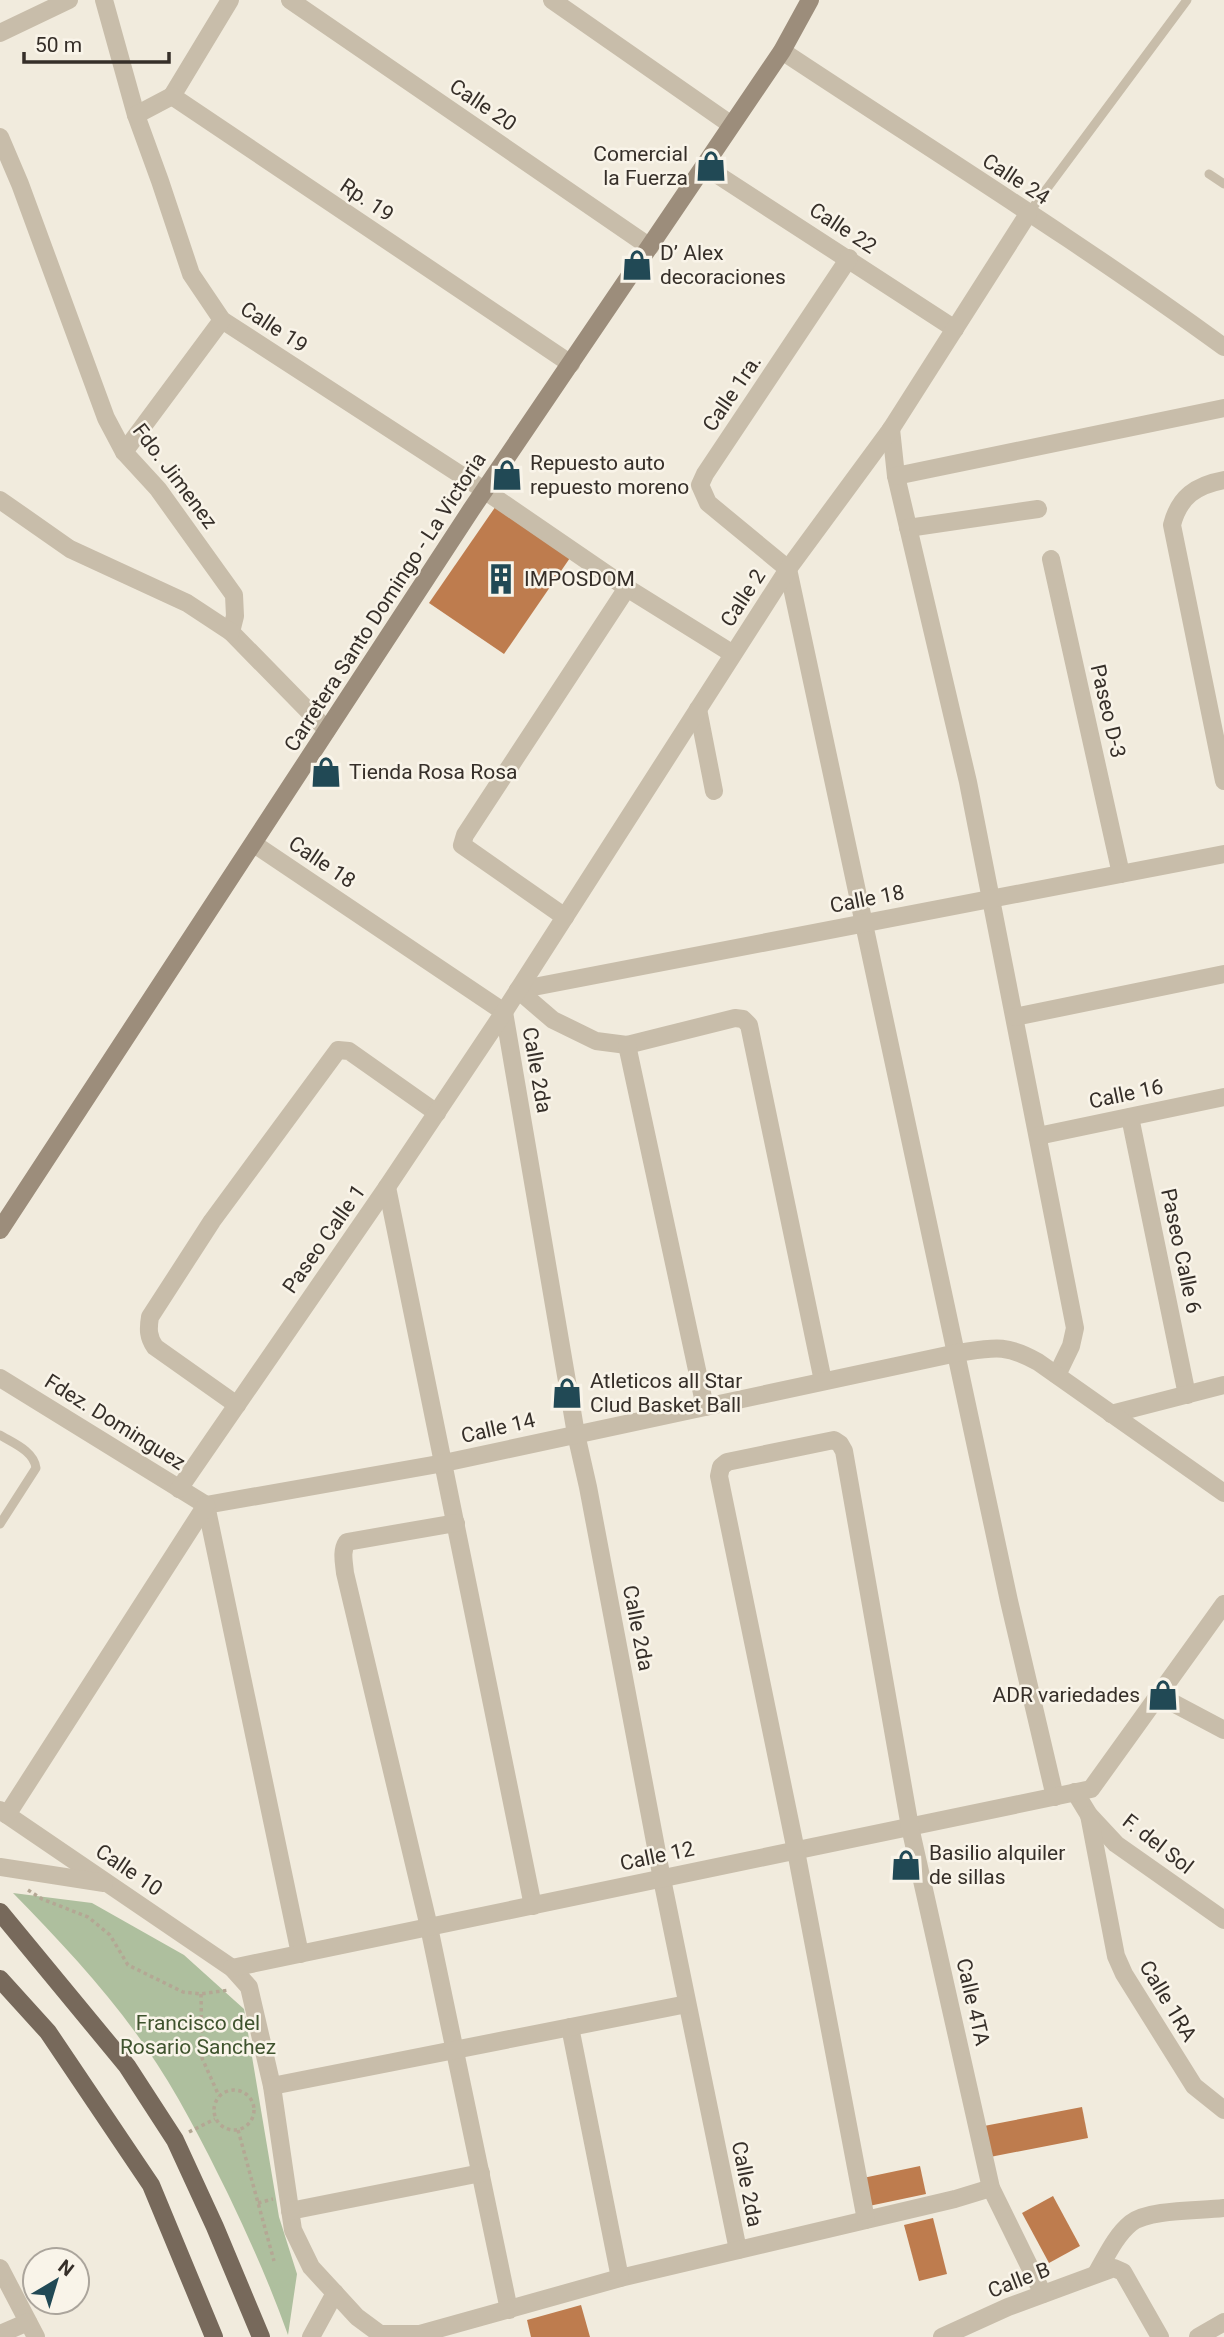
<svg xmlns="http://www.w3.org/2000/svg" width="1224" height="2337" viewBox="0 0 1224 2337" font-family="Roboto,sans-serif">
  <rect width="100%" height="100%" fill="#f1ebdd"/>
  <path fill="#aebf9e" d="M 13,1893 L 92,1903 L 184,1955 L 244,2009 L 279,2217 L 297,2274 L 288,2335 C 271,2287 250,2240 228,2194 C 203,2143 177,2092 145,2046 C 107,1991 60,1941 13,1893 Z"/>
  <g fill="#be7c4e">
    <polygon points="498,503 572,555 504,654 429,603"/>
    <polygon points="1082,2107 1088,2138 990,2157 984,2126"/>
    <polygon points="920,2166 926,2194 869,2206 863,2178"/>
    <polygon points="1053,2196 1080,2246 1049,2263 1022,2213"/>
    <polygon points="933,2218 947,2274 919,2281 904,2225"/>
    <polygon points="581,2305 590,2337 531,2337 527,2320"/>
  </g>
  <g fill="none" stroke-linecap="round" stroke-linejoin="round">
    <g stroke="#b4a794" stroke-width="3.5" stroke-dasharray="3.5 3.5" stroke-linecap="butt">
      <polyline points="28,1890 42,1899 88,1917 110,1935 128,1965 183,1992 201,1994 229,1990"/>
      <polyline points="201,1994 202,2058 219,2096"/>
      <circle cx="234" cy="2110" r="20"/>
      <polyline points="238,2130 274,2261"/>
      <polyline points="189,2132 215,2119"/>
      <polyline points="258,2203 273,2199"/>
    </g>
    <g stroke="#c8bdaa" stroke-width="9">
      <polyline points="1209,174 1224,184"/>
      <polyline points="1028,214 1187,0"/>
      <path d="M 0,1435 C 13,1443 34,1451 36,1468 L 0,1524"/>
    </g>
    <g stroke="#c8bdaa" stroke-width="18">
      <polyline points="104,0 136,115 160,181 191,274 222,320 484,490 627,588 733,654"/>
      <polyline points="290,0 650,247"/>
      <polyline points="552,0 730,124"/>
      <polyline points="0,33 69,0"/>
      <path d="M 782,51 C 930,149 1081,243 1224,347"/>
      <polyline points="172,96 230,0"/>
      <polyline points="136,115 172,96 571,364"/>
      <polyline points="0,137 20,184 106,418 124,452 158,489 234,595 235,616 231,632 327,730"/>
      <polyline points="704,166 955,329"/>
      <polyline points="849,258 705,474 700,485 708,503 788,569 1009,1601 1055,1797"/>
      <polyline points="891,429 896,476 968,782 1075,1328 1071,1346 1057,1375"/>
      <polyline points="124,452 222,320"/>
      <polyline points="896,476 1224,408"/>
      <path d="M 1224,480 C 1196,485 1179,497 1172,525 L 1224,781"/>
      <polyline points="0,500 70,549 187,603 231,632"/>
      <polyline points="908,528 1038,509"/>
      <polyline points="1051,559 1121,874"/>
      <polyline points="698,709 714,791"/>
      <polyline points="254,844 504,1012"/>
      <polyline points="565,917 462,845 465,835 627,588"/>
      <polyline points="518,990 1224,854"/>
      <polyline points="518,990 553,1020 596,1041 627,1045 735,1018 743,1019 749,1025 823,1381"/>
      <polyline points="504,1012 576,1434 588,1487 662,1879 738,2250"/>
      <polyline points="1015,1017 1224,974"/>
      <polyline points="627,1045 705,1407"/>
      <polyline points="1130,1117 1187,1395"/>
      <polyline points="1038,1136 1224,1097"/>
      <polyline points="387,1187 533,1906"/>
      <polyline points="0,1378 206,1505"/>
      <path d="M 237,1405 L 155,1347 C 148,1337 148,1329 150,1317 L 212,1221 L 338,1050 L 349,1051 L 437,1113"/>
      <polyline points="1111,1414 1224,1385"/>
      <polyline points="179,1489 387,1187 504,1012 788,569 891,429 1028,214"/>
      <path d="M 206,1505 L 444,1463 L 957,1353 C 992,1348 1005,1343 1038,1362 L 1224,1493"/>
      <polyline points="206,1505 300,1954"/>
      <path d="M 456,1523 L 347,1542 C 341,1551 344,1562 345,1573 L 429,1927 L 509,2310"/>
      <polyline points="1158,1695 1224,1730"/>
      <polyline points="1075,1792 1089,1815 1116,1844 1224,1920"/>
      <polyline points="0,1810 232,1968 249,1987 272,2086 293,2230 311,2267 357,2317 380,2334 420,2334 620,2278 955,2199 991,2188"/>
      <polyline points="7,1815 206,1505"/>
      <polyline points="1089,1815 1116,1956 1124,1974 1194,2086 1224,2110"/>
      <polyline points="0,1867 104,1883"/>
      <polyline points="232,1968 1091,1789 1224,1604"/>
      <polyline points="570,2027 620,2278"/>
      <polyline points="272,2086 687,2004"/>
      <polyline points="290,2211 481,2173"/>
      <polyline points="866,2220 796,1851 719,1476 721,1467 727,1462 834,1440 840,1444 844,1451 910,1827 991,2188 1043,2294"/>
      <polyline points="0,2268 36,2337"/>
      <path d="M 1096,2274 C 1106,2257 1115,2236 1131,2223 C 1149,2209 1200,2211 1224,2208"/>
      <polyline points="0,2334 28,2322"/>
      <polyline points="311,2337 335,2293"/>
      <polyline points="942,2337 1008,2307 1114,2268 1123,2272 1160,2337"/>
      <polyline points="1198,2337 1224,2322"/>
    </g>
    <polyline stroke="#9c8d7b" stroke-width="18" points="0,1230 471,510 782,51 810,0"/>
    <g stroke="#77695b" stroke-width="18">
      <polyline points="0,1912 127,2066 175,2140 215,2227 261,2337"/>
      <polyline points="0,1979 48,2032 151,2185 214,2337"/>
    </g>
  </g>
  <defs>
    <symbol id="shop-bare" viewBox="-9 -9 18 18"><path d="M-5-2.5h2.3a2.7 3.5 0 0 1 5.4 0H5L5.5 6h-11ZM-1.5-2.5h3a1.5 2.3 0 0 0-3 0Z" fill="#214955" stroke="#f9f4e9" stroke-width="2.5" paint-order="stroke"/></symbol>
    <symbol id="building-bare" viewBox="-9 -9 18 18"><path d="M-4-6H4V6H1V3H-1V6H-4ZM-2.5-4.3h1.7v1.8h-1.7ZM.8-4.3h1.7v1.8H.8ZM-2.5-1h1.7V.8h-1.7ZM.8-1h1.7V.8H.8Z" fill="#214955" stroke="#f9f4e9" stroke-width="2.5" paint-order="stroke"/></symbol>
  </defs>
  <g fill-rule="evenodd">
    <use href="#shop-bare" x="689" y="144" width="44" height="44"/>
    <use href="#shop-bare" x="615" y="243" width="44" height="44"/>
    <use href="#shop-bare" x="485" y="453" width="44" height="44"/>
    <use href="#building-bare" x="479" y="557" width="44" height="44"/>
    <use href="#shop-bare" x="304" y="750" width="44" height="44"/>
    <use href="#shop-bare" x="545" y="1371" width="44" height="44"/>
    <use href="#shop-bare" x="1141" y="1673" width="44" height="44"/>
    <use href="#shop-bare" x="884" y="1843" width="44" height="44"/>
  </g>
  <g text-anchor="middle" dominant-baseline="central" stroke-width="5" stroke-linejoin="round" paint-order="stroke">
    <g font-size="21" fill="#362f29" stroke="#f9f4e9">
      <text transform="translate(483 105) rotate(34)">Calle 20</text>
      <text transform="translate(1016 179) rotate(33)">Calle 24</text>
      <text transform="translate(367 200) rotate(34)">Rp. 19</text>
      <text transform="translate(843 228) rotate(33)">Calle 22</text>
      <text transform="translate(274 327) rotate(33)">Calle 19</text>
      <text transform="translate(732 393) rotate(-56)">Calle 1ra.</text>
      <text transform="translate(175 476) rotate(53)">Fdo. Jimenez</text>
      <text transform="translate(743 598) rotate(-57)">Calle 2</text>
      <text transform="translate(385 602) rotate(-57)">Carretera Santo Domingo - La Victoria</text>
      <text transform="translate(1108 711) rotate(77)">Paseo D-3</text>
      <text transform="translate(322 862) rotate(34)">Calle 18</text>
      <text transform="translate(867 899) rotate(-11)">Calle 18</text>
      <text transform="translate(537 1070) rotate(80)">Calle 2da</text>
      <text transform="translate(1126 1094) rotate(-12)">Calle 16</text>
      <text transform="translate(324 1239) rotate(-55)">Paseo Calle 1</text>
      <text transform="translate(1181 1251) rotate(78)">Paseo Calle 6</text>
      <text transform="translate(115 1422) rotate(32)">Fdez. Dominguez</text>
      <text transform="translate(498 1428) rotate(-13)">Calle 14</text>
      <text transform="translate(638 1628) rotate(79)">Calle 2da</text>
      <text transform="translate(1158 1844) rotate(38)">F. del Sol</text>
      <text transform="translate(657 1856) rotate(-12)">Calle 12</text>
      <text transform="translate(129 1870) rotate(34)">Calle 10</text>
      <text transform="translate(1168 2001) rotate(59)">Calle 1RA</text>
      <text transform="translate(973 2002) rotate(77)">Calle 4TA</text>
      <text transform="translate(747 2184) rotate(79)">Calle 2da</text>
      <text transform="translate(1019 2280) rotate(-21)">Calle B</text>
    </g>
    <g font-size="21" fill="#362f29" stroke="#f9f4e9" text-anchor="start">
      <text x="688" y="154" text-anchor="end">Comercial<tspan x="688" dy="24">la Fuerza</tspan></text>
      <text x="660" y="253">D’ Alex<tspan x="660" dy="24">decoraciones</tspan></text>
      <text x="530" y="463">Repuesto auto<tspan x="530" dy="24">repuesto moreno</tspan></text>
      <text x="524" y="579">IMPOSDOM</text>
      <text x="349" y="772">Tienda Rosa Rosa</text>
      <text x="590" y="1381">Atleticos all Star<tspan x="590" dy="24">Clud Basket Ball</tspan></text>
      <text x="1140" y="1695" text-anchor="end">ADR variedades</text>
      <text x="929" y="1853">Basilio alquiler<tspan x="929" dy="24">de sillas</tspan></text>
    </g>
    <g font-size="21" fill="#3f532e" stroke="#f9f4e9">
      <text x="198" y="2023">Francisco del<tspan x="198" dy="24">Rosario Sanchez</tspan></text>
    </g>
  </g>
  <g transform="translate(56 2281) rotate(38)"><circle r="33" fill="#f9f4e9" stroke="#aba59c" stroke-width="2"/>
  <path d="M0-5L12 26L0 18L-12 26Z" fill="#214955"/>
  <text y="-10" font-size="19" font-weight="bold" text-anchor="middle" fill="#362f29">N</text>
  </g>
  <path d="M24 52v10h145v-10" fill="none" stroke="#362f29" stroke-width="3.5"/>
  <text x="35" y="52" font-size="21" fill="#362f29" stroke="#f9f4e9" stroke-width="5" paint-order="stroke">50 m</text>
</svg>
